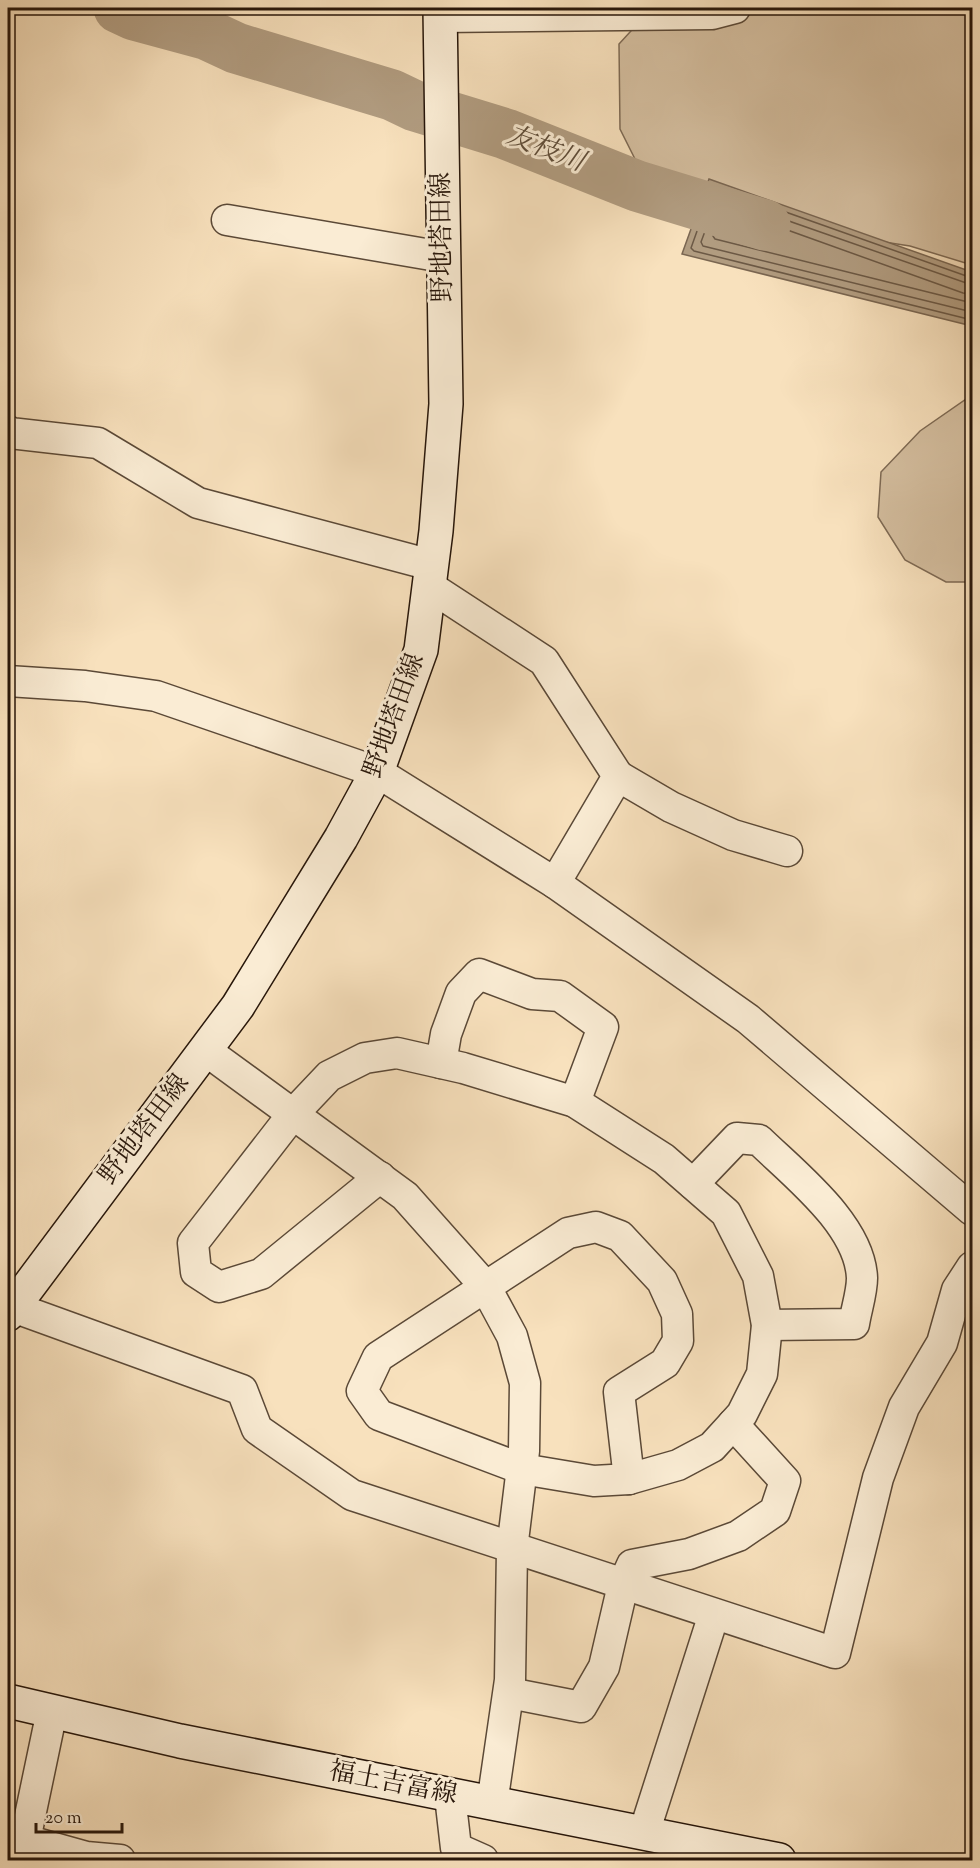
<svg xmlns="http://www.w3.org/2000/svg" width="980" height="1868" viewBox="0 0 980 1868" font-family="'Sorts Mill Goudy','Noto Serif JP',serif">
  <rect width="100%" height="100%" fill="#f8e1bd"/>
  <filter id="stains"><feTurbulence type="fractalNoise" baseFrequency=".00333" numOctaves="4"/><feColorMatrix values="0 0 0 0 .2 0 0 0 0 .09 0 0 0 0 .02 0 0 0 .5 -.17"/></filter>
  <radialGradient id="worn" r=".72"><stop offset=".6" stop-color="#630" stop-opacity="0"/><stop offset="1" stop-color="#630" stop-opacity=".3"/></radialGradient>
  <g fill="#d4be9f" stroke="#7e6a54" stroke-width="1.5">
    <polygon points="652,8 958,8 972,12 972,265 910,246 734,219 644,177 620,129 619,44"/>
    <polygon points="972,395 972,582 946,582 905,560 878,517 881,472 920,431"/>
  </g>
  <polygon fill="#b19c80" stroke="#7a6651" stroke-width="1.5" points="709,179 972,272 972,326 682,254"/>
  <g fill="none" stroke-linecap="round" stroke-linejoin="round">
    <g stroke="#6c5945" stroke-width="1.5">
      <polyline points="972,278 715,187 712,189 691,248 694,251 972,320"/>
      <polyline points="972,285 720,197 717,199 701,242 703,246 972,312"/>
      <polyline points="972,294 963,293 726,208 722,210 713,236 715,239 972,303"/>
    </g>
    <polyline stroke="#b19c80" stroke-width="51" points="119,8 134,15 208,35 236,48 392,95 415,106 506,134 637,186 765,225"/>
    <defs>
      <g id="minor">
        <polyline points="441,17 712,14 735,8"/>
        <polyline points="227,220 443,257"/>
        <polyline points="8,431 10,433 98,443 198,503 431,565"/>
        <polyline points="429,586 544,661 618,776 555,883"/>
        <polyline points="8,681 85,686 156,696 377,772 555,883 748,1019 972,1210"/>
        <polyline points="618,776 671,807 733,835 787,851"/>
        <polyline points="205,1050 405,1196 485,1286 512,1336 525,1383 524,1451 512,1549 510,1680 492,1804"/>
        <polyline points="441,1063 446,1034 461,993 479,974 532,994 560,996 603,1027 575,1102"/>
        <polyline points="380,1177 261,1274 219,1287 196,1272 193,1243 293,1114 329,1076 365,1058 397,1053 463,1068 575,1102 664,1159 726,1213 758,1276 767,1325 762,1374 742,1414 733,1424 712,1447 678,1465 629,1479"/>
        <path d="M 693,1184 L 737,1138 L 759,1140 C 795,1175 860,1225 862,1278 C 862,1293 856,1310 854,1324 L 767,1325"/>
        <polygon points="596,1227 620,1236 662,1281 677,1314 678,1341 665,1363 619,1392 629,1479 594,1481 522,1469 379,1415 362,1391 378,1357 568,1233"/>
        <polyline points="13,1307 242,1390 257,1429 352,1495 835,1653 878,1478 904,1407 942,1343 957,1290 972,1267"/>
        <polyline points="509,1693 581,1707 604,1667 623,1585 632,1565 689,1554 738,1536 775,1511 785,1481 733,1424"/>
        <polyline points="450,1796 456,1848 483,1860"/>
        <polyline points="644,1833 714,1614"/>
        <polyline points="25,1840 86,1857 120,1860"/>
        <polyline points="8,1857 25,1840 52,1711"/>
      </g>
      <g id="secondary">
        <polyline points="8,1314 238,1006 341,838 377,772 421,650 436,531 446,404 440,8"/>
        <polyline points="8,1701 180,1741 779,1860"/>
      </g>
    </defs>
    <use href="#minor" stroke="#5b4937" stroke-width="33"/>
    <use href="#secondary" stroke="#27160a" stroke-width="36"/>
    <use href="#minor" stroke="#faecd4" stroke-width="30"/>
    <use href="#secondary" stroke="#faecd4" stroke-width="33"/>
  </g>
  <g text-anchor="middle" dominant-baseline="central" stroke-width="6" stroke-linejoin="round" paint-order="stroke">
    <g font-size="26" fill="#27160a" stroke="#faecd4">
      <text transform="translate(443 237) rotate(-91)">野地塔田線</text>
      <text transform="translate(395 716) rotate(-70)">野地塔田線</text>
      <text transform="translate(145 1130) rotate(-53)">野地塔田線</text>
      <text transform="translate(393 1784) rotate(11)">福土吉富線</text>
    </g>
    <g font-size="27" font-style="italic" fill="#5e4c39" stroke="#faecd4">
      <text transform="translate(545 150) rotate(21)">友枝川</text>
    </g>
  </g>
  <rect width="980" height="1868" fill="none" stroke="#f8e1bd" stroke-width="30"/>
  <rect x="9" y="9" width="962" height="1850" fill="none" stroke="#27160a" stroke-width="3"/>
  <rect x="15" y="15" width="950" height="1838" fill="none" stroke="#27160a" stroke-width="1.5"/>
  <path d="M36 1823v9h86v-9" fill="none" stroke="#27160a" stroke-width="3"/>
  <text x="45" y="1823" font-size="18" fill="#27160a" stroke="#faecd4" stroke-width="4.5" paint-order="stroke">20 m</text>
  <rect width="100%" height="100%" filter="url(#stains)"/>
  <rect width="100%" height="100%" fill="url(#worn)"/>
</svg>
